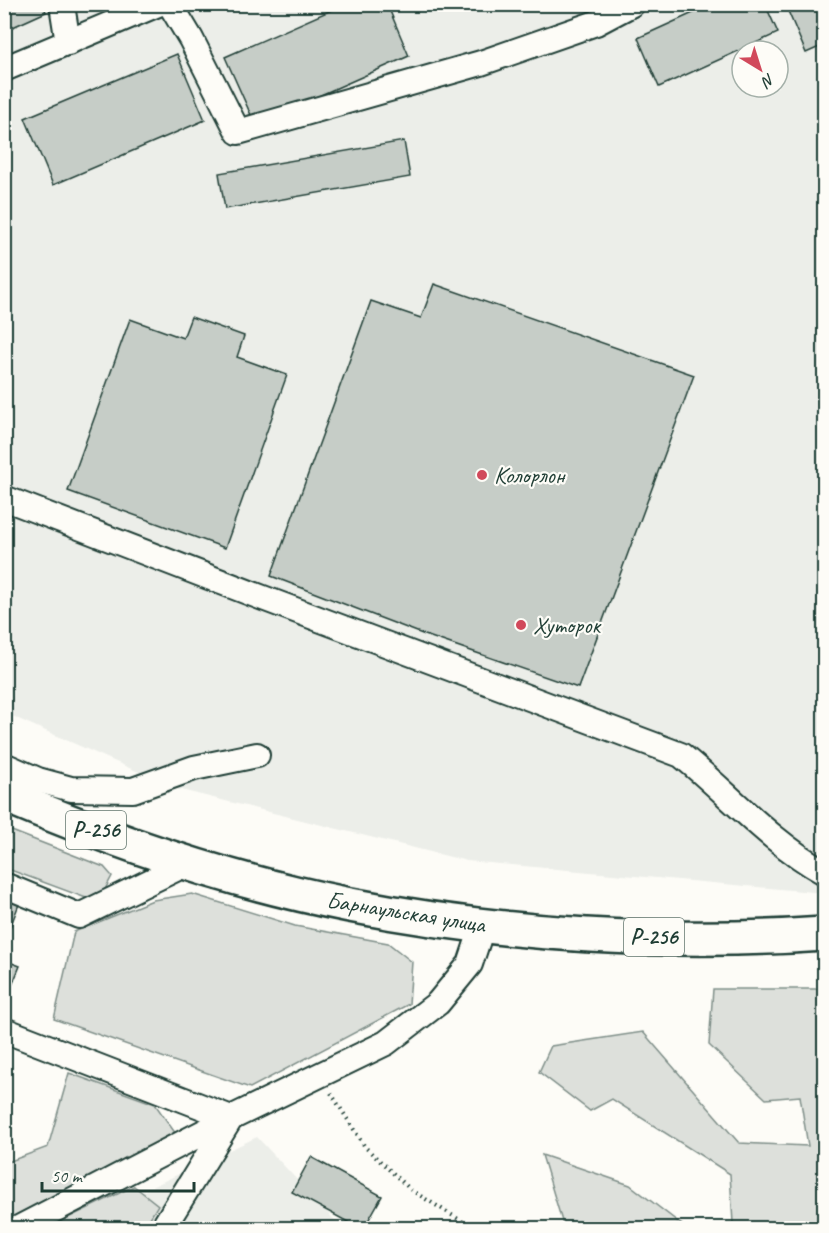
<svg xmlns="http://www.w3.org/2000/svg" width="829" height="1233" viewBox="0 0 829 1233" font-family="Caveat,sans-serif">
  <rect width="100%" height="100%" fill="#fdfcf7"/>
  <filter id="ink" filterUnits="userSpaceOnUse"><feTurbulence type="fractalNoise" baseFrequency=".0167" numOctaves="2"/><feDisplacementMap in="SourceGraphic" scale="12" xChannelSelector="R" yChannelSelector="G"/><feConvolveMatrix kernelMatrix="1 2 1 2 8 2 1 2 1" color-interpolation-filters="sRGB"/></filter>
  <g filter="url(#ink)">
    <g fill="#eceee9" fill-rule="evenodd">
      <path d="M 5,5 L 824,5 L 824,893 L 467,861 L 177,789 L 5,713 ZM 742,51 L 778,51 L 778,87 L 742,87 Z"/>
      <polygon points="257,1137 342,1228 65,1228"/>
    </g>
    <g fill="#dde0db" stroke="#7e8e88" stroke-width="1.5">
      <polygon points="4,828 104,867 112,876 103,893 86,898 5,868"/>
      <polygon points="192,894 295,926 388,943 412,962 409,1004 250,1088 54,1019 74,932 153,900"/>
      <polygon points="713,989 824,989 824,1228 721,1228 733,1223 730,1174 612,1099 590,1111 539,1072 551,1046 643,1032 739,1143 808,1146 800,1096 766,1099 709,1045"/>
      <polygon points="69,1073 155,1104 178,1137 5,1226 5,1163 48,1147"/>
      <polygon points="542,1155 630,1185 686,1228 564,1228"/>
      <polygon points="134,1186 158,1205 144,1228 47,1228"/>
    </g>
    <g fill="#c6cdc7" stroke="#1f3d34" stroke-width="1.5">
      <polygon points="15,4 43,4 46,12 4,31 4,9"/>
      <polygon points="345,4 387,4 409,56 255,124 225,57"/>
      <polygon points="713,4 765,4 778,33 659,87 638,38"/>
      <polygon points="785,4 824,4 824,45 806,53"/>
      <polygon points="177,54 205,120 53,185 25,118"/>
      <polygon points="404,141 410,177 225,209 219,173"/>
      <polygon points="434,284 694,375 578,688 425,635 271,576 371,301 421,318"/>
      <polygon points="191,317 244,336 237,357 287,375 225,548 68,491 130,319 183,338"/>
      <polygon points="4,892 21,899 4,943"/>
      <polygon points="4,960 20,966 8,995 4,994"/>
      <polygon points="311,1157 382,1196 364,1228 359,1228 292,1192"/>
    </g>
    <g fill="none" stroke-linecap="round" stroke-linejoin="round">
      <defs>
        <g id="minor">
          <polyline points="170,4 191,39 238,132 481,63 596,23 632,4"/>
          <polyline points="62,5 68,43"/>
          <polyline points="4,69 158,4"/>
          <path d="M 4,498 L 263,598 L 681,755 C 729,794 770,842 824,872"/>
          <polyline points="4,765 38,780 71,789 133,790 194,768 257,755"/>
          <polyline points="4,885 79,916 188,863"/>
          <polyline points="4,1030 231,1118 163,1228"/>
          <polyline points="19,1228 231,1118 386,1043 438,1003 470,964 483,925"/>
        </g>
        <path id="highway" d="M 4,795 C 115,842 232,882 350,905 C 503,935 669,945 824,934"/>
      </defs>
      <use href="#minor" stroke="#1f3d34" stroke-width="28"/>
      <use href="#highway" stroke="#1f3d34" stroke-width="38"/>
      <polyline stroke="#1f3d34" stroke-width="4" stroke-dasharray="1.5 4.5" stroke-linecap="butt" points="331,1093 365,1147 411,1190 473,1228"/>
      <use href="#minor" stroke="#fdfcf7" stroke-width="24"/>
      <use href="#highway" stroke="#fdfcf7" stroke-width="33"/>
    </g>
  </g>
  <g fill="#d1495b" stroke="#fdfcf7" stroke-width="2">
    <circle cx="482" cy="475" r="6"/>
    <circle cx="521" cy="625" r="6"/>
  </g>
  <g text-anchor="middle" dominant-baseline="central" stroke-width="4.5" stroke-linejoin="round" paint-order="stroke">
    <g fill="#fdfcf7" stroke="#62766e" stroke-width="1.5">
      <rect x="66" y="811" width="60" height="38" rx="4.5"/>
      <rect x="624" y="918" width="60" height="38" rx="4.5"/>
    </g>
    <g font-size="22" font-weight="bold" fill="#1f3d34">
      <text x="96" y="830">Р-256</text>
      <text x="654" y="937">Р-256</text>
    </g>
    <g font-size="24" fill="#1f3d34" stroke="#fdfcf7" text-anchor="start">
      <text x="494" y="475">Колорлон</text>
      <text x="533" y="625">Хуторок</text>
    </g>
    <g font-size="24" fill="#1f3d34" stroke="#fdfcf7">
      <text transform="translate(406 912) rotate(9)">Барнаульская улица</text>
    </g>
  </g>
  <rect width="829" height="1233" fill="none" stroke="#fdfcf7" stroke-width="24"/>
  <rect x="12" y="12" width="805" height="1209" fill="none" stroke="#1f3d34" stroke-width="2" filter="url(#ink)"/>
  <g transform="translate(760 69) rotate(142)"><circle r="28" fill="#fdfcf7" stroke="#a4b0a9" stroke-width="1.5"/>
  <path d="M0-4.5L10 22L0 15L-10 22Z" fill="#d1495b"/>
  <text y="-9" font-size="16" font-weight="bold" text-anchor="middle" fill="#1f3d34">N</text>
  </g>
  <path d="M42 1182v9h152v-9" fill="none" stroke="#1f3d34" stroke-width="3"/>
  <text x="51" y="1182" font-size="18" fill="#1f3d34" stroke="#fdfcf7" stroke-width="4.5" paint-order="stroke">50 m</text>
</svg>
